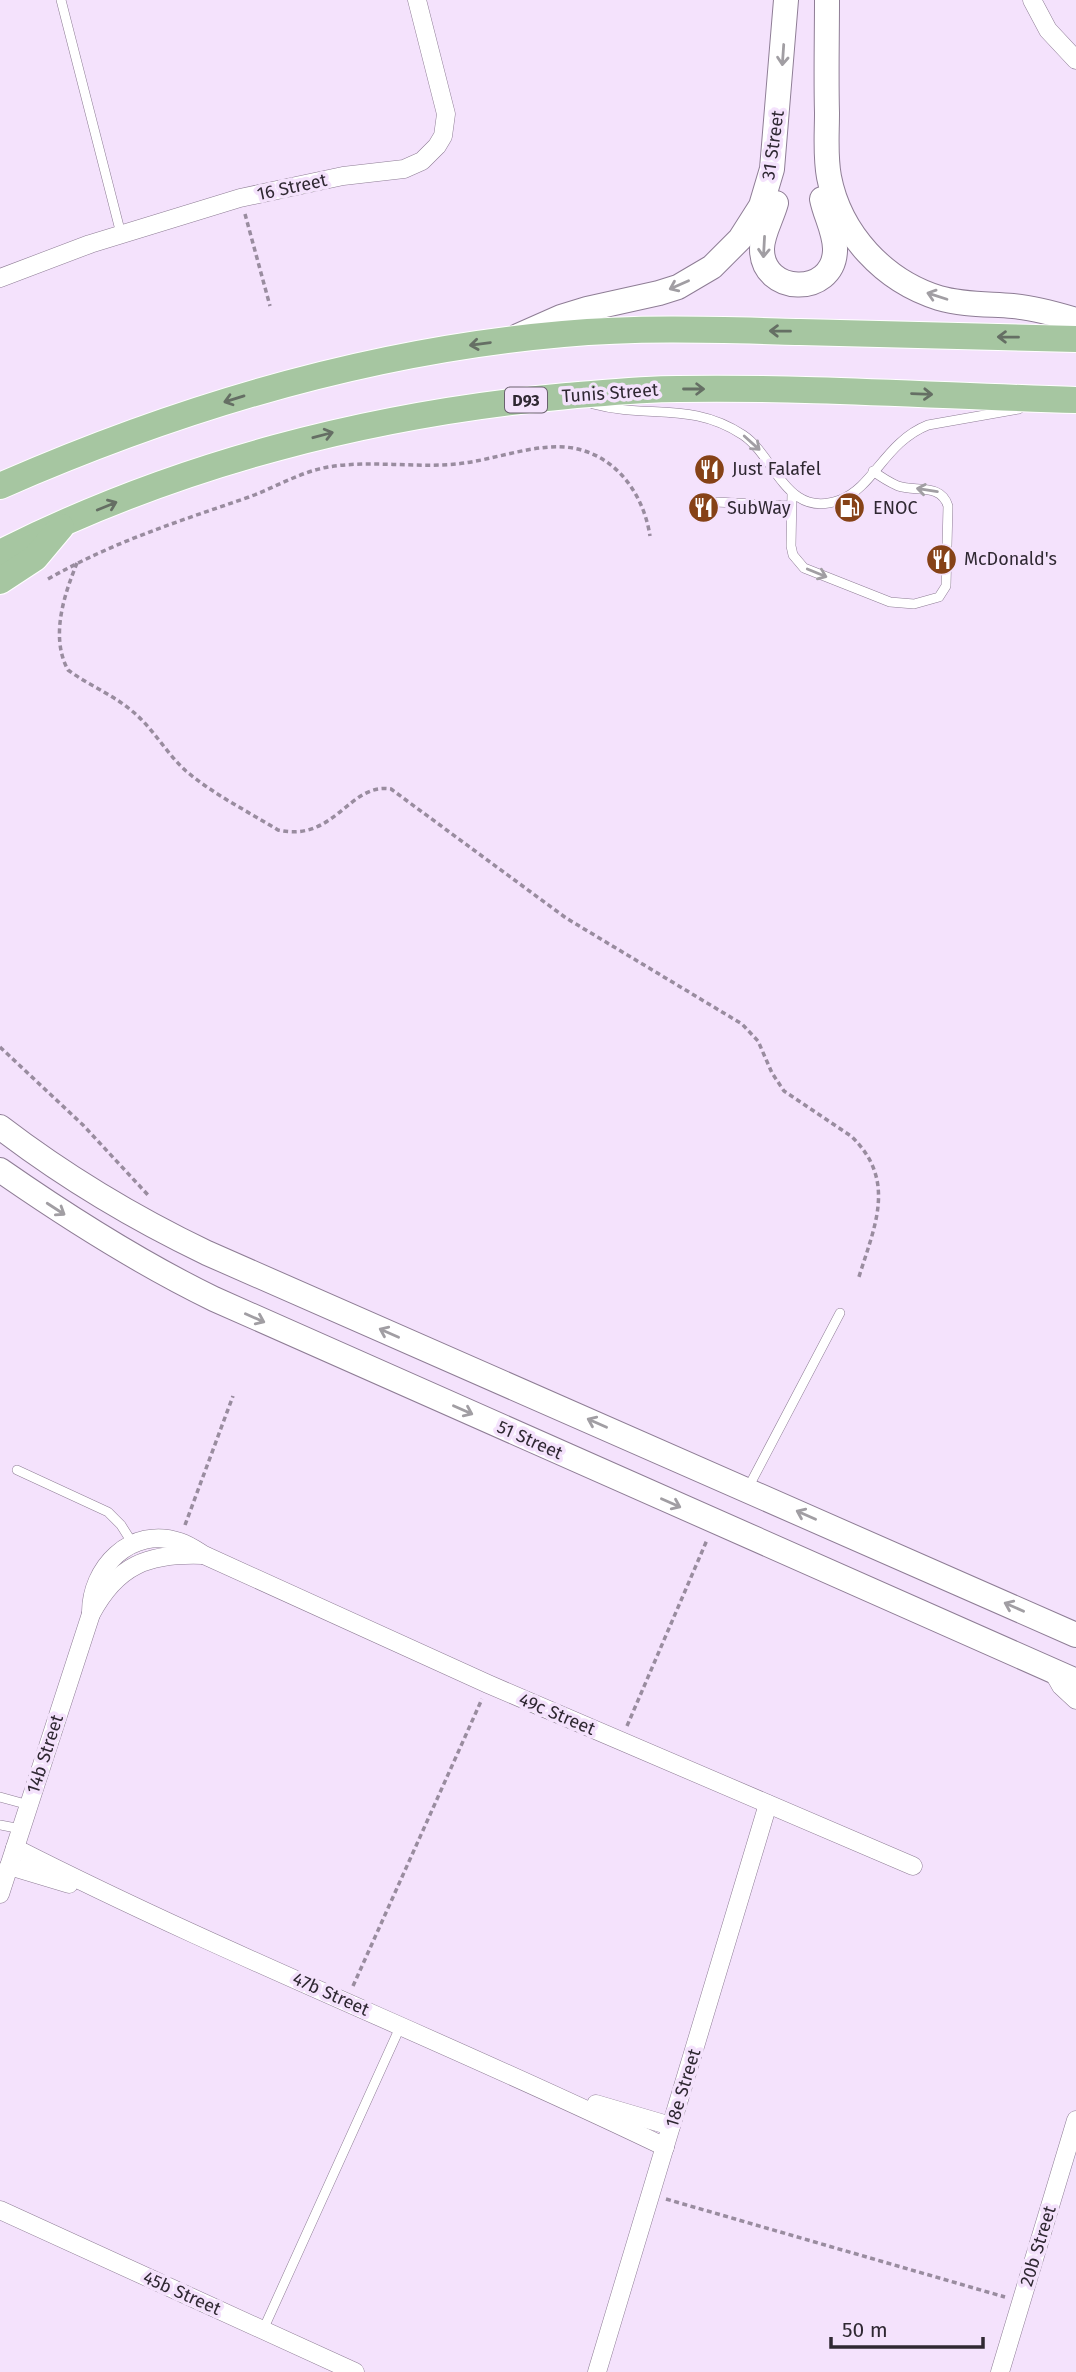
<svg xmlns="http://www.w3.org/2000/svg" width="1076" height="2372" viewBox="0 0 1076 2372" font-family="'Fira Sans',sans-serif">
  <rect width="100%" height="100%" fill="#f4e2fc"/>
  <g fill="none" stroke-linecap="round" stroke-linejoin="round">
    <defs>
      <g id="lane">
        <polyline points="61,0 121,234"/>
        <path d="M 593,404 C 648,419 691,401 743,435 C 776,457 786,520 840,500 C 874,487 885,442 928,425 L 1019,409"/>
        <path d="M 792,493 L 791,546 L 793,555 L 804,568 L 890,602 L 914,604 L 939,597 L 946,586 L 948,506 C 941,483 916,492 898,486 C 889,482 881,477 873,471"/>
        <polyline points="716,502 791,506"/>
        <polyline points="17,1470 108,1512 121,1525 133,1544"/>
        <polyline points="748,1488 840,1313"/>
        <polyline points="0,1797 29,1805"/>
        <polyline points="0,1825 21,1829"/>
        <polyline points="263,2330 401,2025"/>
      </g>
      <g id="street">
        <polyline points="1032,0 1048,30 1076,60"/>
        <polyline points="0,278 90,244 240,198 343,176 404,169 422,161 437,146 443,136 446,114 417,0"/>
        <path d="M 91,1614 C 90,1568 131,1525 180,1542 C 189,1545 196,1550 204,1555 L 488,1684 L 913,1866"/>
        <polyline points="1052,1670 1061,1686 1076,1700"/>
        <path d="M 15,1848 C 227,1956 450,2043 665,2147"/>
        <polyline points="9,1866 69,1884"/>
        <path d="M 0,1894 L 91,1614 C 117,1565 148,1553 203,1555"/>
        <polyline points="596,2104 671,2126"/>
        <polyline points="0,2210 355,2372"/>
        <polyline points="597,2372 768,1804"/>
        <polyline points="1000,2372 1076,2120"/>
      </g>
      <g id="secondary">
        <path d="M 827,0 C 827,38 826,75 827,113 C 827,134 825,156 829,177 C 840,234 884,281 939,298 C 963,305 988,304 1013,306 C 1035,308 1056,314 1076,320"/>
        <path d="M 776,203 C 772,218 762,234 762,249 C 762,295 833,297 835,251 C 836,234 825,215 822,199"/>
        <polyline points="518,336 561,317 587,309 659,293 678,287 712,267 740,239 761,206 772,169 786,0"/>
        <path d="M 0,1127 C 64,1176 134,1218 207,1253 L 1076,1635"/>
        <path d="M 0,1170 C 69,1218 138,1262 214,1299 L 1076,1681"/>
      </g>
      <g id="primary">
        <path d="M 0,486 C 178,408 368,351 563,334 C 642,327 721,330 800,332 C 892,334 984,337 1076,339"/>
        <path d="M 0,553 C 176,464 371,414 567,396 C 604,393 641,389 678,389 C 811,387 943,396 1076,400"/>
        <polyline points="0,581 35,558 61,527"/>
      </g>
    </defs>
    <use href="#lane" stroke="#8e7d95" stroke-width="10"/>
    <use href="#street" stroke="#8e7d95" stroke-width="19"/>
    <use href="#secondary" stroke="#8e7d95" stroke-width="26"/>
    <use href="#primary" stroke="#fff" stroke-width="28"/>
    <g stroke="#998c9f" stroke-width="3.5" stroke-dasharray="5 3.5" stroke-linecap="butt">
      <polyline points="245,214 270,306"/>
      <path d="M 77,563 C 64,595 50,637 68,670 C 88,685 112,694 132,711 C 153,728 166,753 186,771 C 213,794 247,811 278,830 C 335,843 349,782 391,789 L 566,918 L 742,1024 L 758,1041 L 772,1073 L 784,1091 L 851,1136 C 898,1181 874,1227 858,1280"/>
      <path d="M 48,579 C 115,541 177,522 249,497 C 276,487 300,472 328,467 C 370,460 414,468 456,464 C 488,461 518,449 550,447 C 605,443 642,485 650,536"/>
      <polyline points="0,1047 83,1125 148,1195"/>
      <polyline points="185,1525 233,1396"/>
      <polyline points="627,1726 707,1540"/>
      <polyline points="353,1986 482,1699"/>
      <polyline points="666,2199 1005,2297"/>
    </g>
    <use href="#lane" stroke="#fff" stroke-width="9"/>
    <use href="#street" stroke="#fff" stroke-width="18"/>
    <use href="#secondary" stroke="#fff" stroke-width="24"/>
    <use href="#primary" stroke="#a6c6a1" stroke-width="26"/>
  </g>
  <defs><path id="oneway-shaft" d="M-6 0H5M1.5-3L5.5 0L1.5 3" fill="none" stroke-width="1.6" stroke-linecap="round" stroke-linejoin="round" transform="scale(1.75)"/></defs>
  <g stroke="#a19ea3">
    <use href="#oneway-shaft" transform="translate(783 55) rotate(94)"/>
    <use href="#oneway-shaft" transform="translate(764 247) rotate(93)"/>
    <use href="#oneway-shaft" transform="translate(679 285) rotate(156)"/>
    <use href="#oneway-shaft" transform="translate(937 296) rotate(-162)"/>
    <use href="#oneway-shaft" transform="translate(752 443) rotate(42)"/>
    <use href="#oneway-shaft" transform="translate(927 490) rotate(-171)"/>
    <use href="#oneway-shaft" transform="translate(817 573) rotate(22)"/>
    <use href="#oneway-shaft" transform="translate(56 1209) rotate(33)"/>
    <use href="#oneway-shaft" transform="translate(255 1318) rotate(24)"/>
    <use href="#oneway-shaft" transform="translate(389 1333) rotate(-156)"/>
    <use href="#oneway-shaft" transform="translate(463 1410) rotate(24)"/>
    <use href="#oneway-shaft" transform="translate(597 1423) rotate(-156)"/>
    <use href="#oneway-shaft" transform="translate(671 1503) rotate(24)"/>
    <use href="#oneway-shaft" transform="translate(806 1515) rotate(-156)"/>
    <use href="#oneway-shaft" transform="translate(1014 1607) rotate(-156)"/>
  </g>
  <g stroke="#656f64">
    <use href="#oneway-shaft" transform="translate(780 331) rotate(-179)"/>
    <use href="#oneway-shaft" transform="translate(1008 337) rotate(-179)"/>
    <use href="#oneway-shaft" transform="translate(480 344) rotate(172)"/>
    <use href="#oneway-shaft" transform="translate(694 389)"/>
    <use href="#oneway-shaft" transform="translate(922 394) rotate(2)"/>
    <use href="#oneway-shaft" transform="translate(234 399) rotate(163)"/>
    <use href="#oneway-shaft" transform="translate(323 435) rotate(-15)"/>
    <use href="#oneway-shaft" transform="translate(107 506) rotate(-22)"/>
  </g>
  <defs>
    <symbol id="restaurant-disc" viewBox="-11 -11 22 22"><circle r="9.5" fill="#864217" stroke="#f4e2fc"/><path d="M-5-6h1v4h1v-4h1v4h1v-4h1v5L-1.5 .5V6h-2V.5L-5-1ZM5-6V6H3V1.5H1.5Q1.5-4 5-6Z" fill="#fff"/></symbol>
    <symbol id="fuel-disc" viewBox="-11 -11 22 22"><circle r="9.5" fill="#864217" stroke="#f4e2fc"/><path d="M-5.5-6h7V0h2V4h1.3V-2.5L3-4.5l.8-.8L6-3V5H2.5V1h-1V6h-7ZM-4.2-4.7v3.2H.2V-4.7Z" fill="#fff"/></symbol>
  </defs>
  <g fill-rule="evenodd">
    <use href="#restaurant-disc" x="692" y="452" width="35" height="35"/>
    <use href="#restaurant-disc" x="686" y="490" width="35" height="35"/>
    <use href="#fuel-disc" x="832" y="490" width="35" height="35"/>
    <use href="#restaurant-disc" x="924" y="542" width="35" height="35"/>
  </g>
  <g text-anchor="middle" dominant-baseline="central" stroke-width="7" stroke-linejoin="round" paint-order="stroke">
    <rect fill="#f4e2fc" stroke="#6a606f" stroke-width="2" x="505" y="387.5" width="42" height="25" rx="5"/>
    <g font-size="16" font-weight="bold" fill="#2f2832">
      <text x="526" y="400">D93</text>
    </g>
    <g font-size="18" fill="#2f2832" stroke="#f4e2fc">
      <text transform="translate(773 145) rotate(-82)">31 Street</text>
      <text transform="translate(292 187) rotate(-12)">16 Street</text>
      <text transform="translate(610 393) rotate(-4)">Tunis Street</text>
      <text transform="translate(530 1440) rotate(24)">51 Street</text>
      <text transform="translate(557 1714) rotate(23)">49c Street</text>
      <text transform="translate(45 1754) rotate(-72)">14b Street</text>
      <text transform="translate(331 1994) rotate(24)">47b Street</text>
      <text transform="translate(683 2088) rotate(-73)">18e Street</text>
      <text transform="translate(1038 2246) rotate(-73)">20b Street</text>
      <text transform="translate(182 2293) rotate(24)">45b Street</text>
    </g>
    <g font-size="18" fill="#2f2832" stroke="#f4e2fc" text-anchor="start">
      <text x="732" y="469">Just Falafel</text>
      <text x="727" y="508">SubWay</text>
      <text x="873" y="508">ENOC</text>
      <text x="964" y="559">McDonald's</text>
    </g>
  </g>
  <path d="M831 2337v10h152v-10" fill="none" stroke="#2f2832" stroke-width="3.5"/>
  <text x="842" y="2337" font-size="21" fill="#2f2832" stroke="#f4e2fc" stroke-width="5" paint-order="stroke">50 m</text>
</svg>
